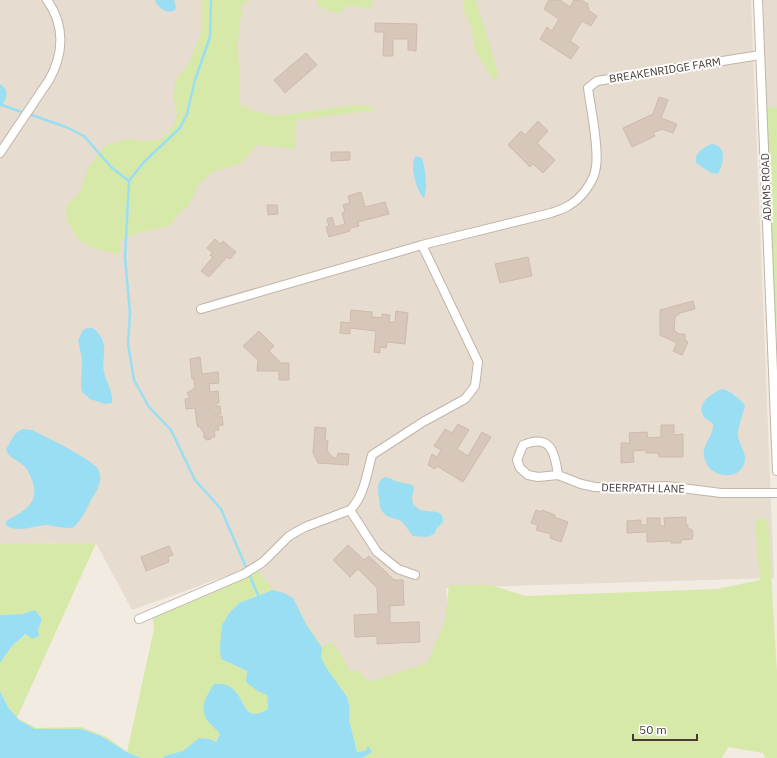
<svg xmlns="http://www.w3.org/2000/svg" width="777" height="758" viewBox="0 0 777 758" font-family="'IBM Plex Sans',sans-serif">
  <rect width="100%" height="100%" fill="#f2ebe2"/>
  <g fill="#e6dcd0">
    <polygon points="0,0 751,0 774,578 446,588 451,693 347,697 271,594 254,566 132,610 96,543 0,544"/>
    <polygon points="763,0 777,0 777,107 766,107"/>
  </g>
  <g fill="#d7e9a8">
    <polygon points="201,0 250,0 242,5 238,44 240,104 254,111 276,116 354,105 369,106 377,110 298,120 295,127 296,149 257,145 242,163 213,172 199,184 189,205 178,215 170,226 145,231 121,239 120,255 96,249 80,241 67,222 66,206 80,192 88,168 106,145 127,139 143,141 160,140 173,127 177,116 174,98 175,81 189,63 201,33"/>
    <polygon points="317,0 373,0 371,9 349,5 338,14 319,7"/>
    <polygon points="463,0 476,0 499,76 493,80 475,50 471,27 464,10"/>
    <polygon points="766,107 777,107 777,343 776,320 774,320"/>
    <path d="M 761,518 L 768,521 L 777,673 L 777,758 L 765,758 L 763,753 L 728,747 L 722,758 L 362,758 L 372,751 L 357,752 L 349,719 L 350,708 L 347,697 L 325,666 L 321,656 L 322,647 L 306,624 L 293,598 L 273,590 L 239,603 L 230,612 L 221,659 L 247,671 L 259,692 L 267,694 L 268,709 C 253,717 249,716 242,701 L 215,727 L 220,734 L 216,742 L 210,739 L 199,738 L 183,751 L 164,756 L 164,758 L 141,758 L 127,752 L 101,736 L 81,729 L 35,729 L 19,720 L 8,707 L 0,691 L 0,663 L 12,646 L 27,634 L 38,630 L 42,619 L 35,610 L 22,614 L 0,615 L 0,544 L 96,543 L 17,718 L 37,728 L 81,727 L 107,737 L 127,752 L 154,629 L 152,613 L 256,569 L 273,589 L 293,598 L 307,624 L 323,647 L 330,642 L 337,648 L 350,671 L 358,670 L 368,681 L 376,680 L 427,663 L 445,621 L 449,585 L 490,585 L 526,596 L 717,589 L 760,580 L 755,522 Z"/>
  </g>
  <g fill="#9adef3">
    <path d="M 155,0 L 174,0 L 176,7 L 175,10 C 167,14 158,9 155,0 Z"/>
    <path d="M 0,84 C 10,90 7,100 0,107 Z"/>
    <path d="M 711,144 C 727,144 724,164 718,174 L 711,173 L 696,163 C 694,153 703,148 711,144 Z"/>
    <path d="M 416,156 L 422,158 L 425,171 L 426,187 L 424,198 C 416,192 409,163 416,156 Z"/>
    <path d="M 87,328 L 93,328 C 113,345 99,356 105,376 C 108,385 113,393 112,403 L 105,404 L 90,399 L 82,392 L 81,387 L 82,359 L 78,340 L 83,330 Z"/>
    <path d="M 722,389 C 728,389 743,401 745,406 C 743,415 737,428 738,436 C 739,445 746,451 745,460 C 743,476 725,479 713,471 C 708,468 705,462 704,456 C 702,444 714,436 713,424 C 711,422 707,420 705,418 C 694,404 712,393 722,389 Z"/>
    <path d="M 22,429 L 32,430 C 44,436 92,459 98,469 C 104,479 97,491 91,500 C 86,510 81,522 72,528 C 63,528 55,526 47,525 C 34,525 18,534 6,525 L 6,522 L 8,520 C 24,511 39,503 33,483 C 31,477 28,470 24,466 C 18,460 8,458 6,449 L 15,434 Z"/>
    <path d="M 385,477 L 392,479 L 395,481 L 412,485 L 414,487 L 412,498 L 413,504 C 415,506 418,509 421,510 C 430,513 444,508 443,522 L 437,528 L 434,534 L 427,537 L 413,536 C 409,532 406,525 401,521 C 394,517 387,519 382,511 C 379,507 380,503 379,499 C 378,491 376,481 385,477 Z"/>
    <path d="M 273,590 L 284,593 L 293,598 L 306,624 L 322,648 L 321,656 L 325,666 L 347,697 L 350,708 L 349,719 L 357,752 L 365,751 L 368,746 L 372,752 L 362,758 L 164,758 L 164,756 L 183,751 L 199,738 L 210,739 L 216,742 L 220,734 C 216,729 211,725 207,720 C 199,707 207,695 214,684 C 221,684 229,684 234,690 C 247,703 244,723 268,709 L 267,695 L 259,692 L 246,682 L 247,671 L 221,659 L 220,647 L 222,625 L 230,612 L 239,603 Z"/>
    <polygon points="35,610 42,619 38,630 39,636 32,639 26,634 12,646 0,663 0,615 22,614"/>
    <polygon points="0,691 8,707 19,720 35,729 81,729 101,736 127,752 141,758 0,758"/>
  </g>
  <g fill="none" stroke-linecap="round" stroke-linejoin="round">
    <g stroke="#9adef3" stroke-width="2.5">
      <polyline points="211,0 210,37 195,80 187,114 180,128 143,163 129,181 125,257 130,313 128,344 134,380 149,407 171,430 195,480 221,509 258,595"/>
      <polyline points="2,105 24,113"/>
      <polyline points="29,114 66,127 84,136 112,168 129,181"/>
    </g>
  </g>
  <g fill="#d7c7ba" stroke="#cfbaaa">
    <polygon points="549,0 560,0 570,7 574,0 580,1 581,0 588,4 587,6 589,8 588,10 597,16 591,26 582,21 570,41 579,47 571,59 540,39 547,27 552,31 559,19 544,9"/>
    <polygon points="375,23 417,24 416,51 408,50 408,39 393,39 393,56 383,56 384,32 375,32"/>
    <polygon points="306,53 317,65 285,93 274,80"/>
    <polygon points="659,97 668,100 661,118 677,124 673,133 662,129 653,133 655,136 632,147 623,128 653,114"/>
    <polygon points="538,121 548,131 537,143 555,160 543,173 533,164 530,167 508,145 521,131 525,135"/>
    <polygon points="331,152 350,152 350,160 331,161"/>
    <polygon points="361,192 365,207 385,202 389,214 358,222 359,226 350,228 350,231 329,237 326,227 329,226 327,219 332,217 335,227 345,224 342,213 345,212 343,205 350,203 348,196"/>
    <polygon points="267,205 277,205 278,214 268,215"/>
    <polygon points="215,239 220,244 223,241 236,252 230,259 227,257 209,277 201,271 213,257 210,255 213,253 207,248"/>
    <polygon points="528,257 532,276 500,283 495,264"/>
    <polygon points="693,301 695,309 680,313 675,317 674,330 679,334 685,334 685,340 688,342 682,355 673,351 677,343 660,335 660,310"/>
    <polygon points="351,310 372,312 372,317 382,318 382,314 390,315 389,322 395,322 396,311 408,313 405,344 387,342 386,348 380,347 380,353 374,352 376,331 350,328 350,334 340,333 341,322 350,323"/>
    <polygon points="259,331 274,346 269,351 281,363 289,363 289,380 279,380 279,371 257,371 258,360 243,346"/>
    <polygon points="200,357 202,374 218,372 219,383 209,384 210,392 218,391 219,403 216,403 216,406 220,406 221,414 215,415 215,416 222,416 223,425 218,426 219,430 214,430 215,437 211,437 211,439 206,440 206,438 204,438 204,432 201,430 201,427 198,427 197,424 195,408 186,409 185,399 190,398 187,393 195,388 194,378 192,379 190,359"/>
    <polygon points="458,424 469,430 457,449 468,456 482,432 491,437 463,482 437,466 435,469 428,465 432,454 437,457 441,450 434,446 445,429 452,433"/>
    <polygon points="661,425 674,425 674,435 683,434 683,457 659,457 658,453 646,453 646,450 633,451 634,462 621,463 621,443 630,443 629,433 647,432 648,438 661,437"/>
    <polygon points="315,427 326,428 325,440 328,441 327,450 332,457 337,458 338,453 349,454 348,465 318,463 313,453"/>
    <polygon points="536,510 541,512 542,510 555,515 554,517 568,522 561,542 550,538 551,534 536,530 538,525 531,523"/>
    <polygon points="686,517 686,526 688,525 688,529 691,529 693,532 693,536 692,539 681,540 681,543 671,543 671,541 647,542 647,532 627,533 627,521 641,520 641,525 647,525 647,518 660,518 660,526 665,526 664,518"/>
    <polygon points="348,545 364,560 369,556 394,580 403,580 404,605 390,606 390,623 419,622 420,642 377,644 377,636 355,637 354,615 378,614 377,588 358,569 350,577 333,560"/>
    <polygon points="169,546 173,555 168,557 169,562 146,571 141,557"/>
  </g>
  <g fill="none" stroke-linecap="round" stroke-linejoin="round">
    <defs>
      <g id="minor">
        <polyline points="758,0 777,471"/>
        <path d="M 0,153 L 49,80 C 64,54 65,25 47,0"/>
        <path d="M 201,309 L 422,245 L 551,213 C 557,211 563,209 568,206 C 581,199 594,182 596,167 C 599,147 591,110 588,88 L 597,81 L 760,55"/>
        <path d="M 558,475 C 555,453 551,433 523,445 L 517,460 L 520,468 L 528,475 L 538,477 L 558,475 L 581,484 L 595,487 L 618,488 L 666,486 L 721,493 L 777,493"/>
        <polyline points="350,510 377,552 398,569 415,575"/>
        <path d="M 139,619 L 244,574 L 263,562 L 289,536 L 305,527 L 350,510 C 364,497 367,473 372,455 L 423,422 L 465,399 L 475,386 L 478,362 L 422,245"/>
      </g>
    </defs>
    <use href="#minor" stroke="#c1b4a8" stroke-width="10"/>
    <use href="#minor" stroke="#fff" stroke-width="8"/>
  </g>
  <g text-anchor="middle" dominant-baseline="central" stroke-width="4" stroke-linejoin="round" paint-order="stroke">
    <g font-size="11" fill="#443a33" stroke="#fff">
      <text transform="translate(665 70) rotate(-9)">BREAKENRIDGE FARM</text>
      <text transform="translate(766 187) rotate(-92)">ADAMS ROAD</text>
      <text transform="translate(643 488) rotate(1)">DEERPATH LANE</text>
    </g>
  </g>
  <path d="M633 734v6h64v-6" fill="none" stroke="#443a33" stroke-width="2"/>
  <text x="639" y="734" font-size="12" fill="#443a33" stroke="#ffffff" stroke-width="3" paint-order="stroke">50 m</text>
</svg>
